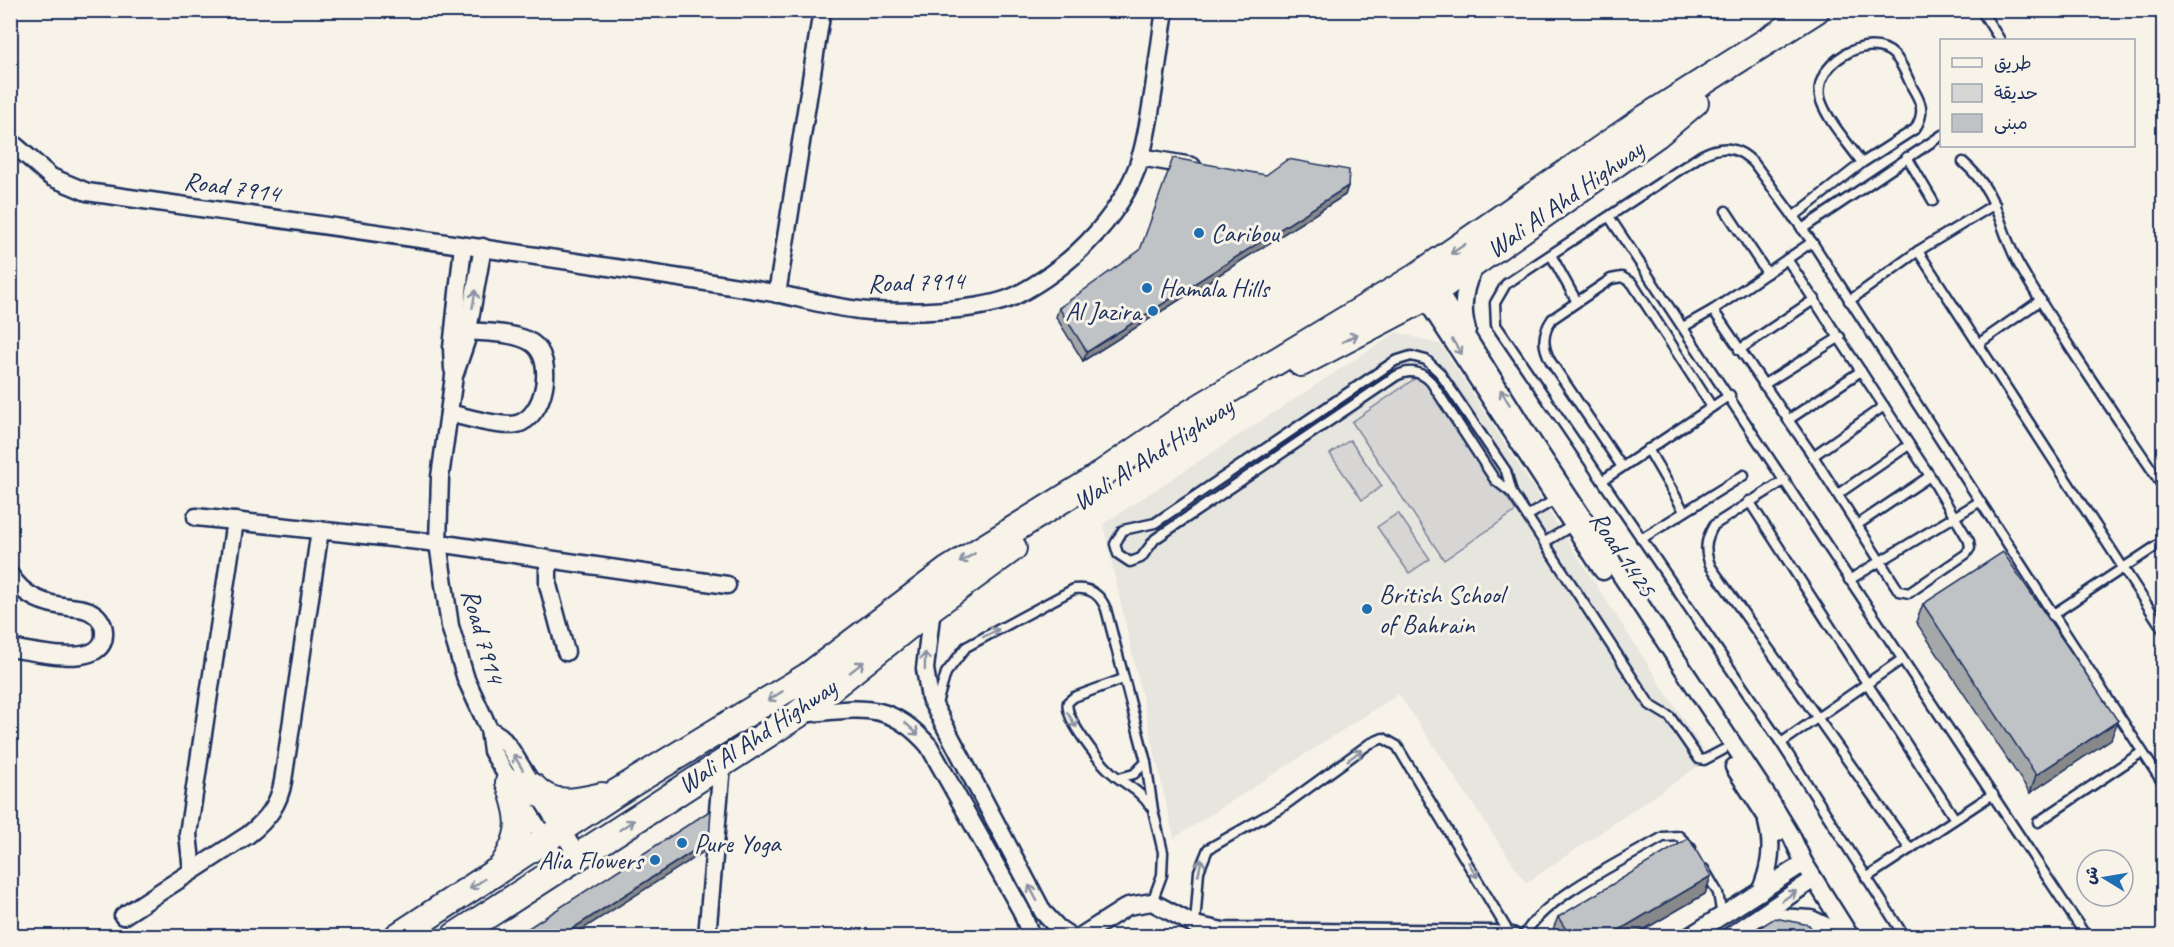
<svg xmlns="http://www.w3.org/2000/svg" width="2174" height="947" viewBox="0 0 2174 947" font-family="Caveat,'Playpen Sans Arabic',sans-serif">
  <rect width="100%" height="100%" fill="#f7f3e8"/>
  <filter id="ink" filterUnits="userSpaceOnUse"><feTurbulence type="fractalNoise" baseFrequency=".0167" numOctaves="2"/><feDisplacementMap in="SourceGraphic" scale="12" xChannelSelector="R" yChannelSelector="G"/><feConvolveMatrix kernelMatrix="1 2 1 2 8 2 1 2 1" color-interpolation-filters="sRGB"/></filter>
  <g filter="url(#ink)">
    <polygon fill="#e6e5de" points="1397,332 1441,345 1709,759 1526,883 1399,694 1174,838 1103,524"/>
    <g fill="#d7d6d4" stroke="#798299" stroke-width="1.5">
      <polygon points="1423,373 1516,511 1444,560 1352,422"/>
      <polygon points="1350,440 1382,486 1362,500 1330,454"/>
      <polygon points="1398,513 1430,559 1409,573 1377,527"/>
    </g>
    <g fill="none" stroke-linecap="round" stroke-linejoin="round">
      <defs>
        <g id="service">
          <polyline points="1981,10 2000,40"/>
          <polyline points="1907,157 1933,201"/>
          <path d="M 1963,162 C 2000,194 1997,225 2019,265 C 2063,341 2115,414 2164,488"/>
          <polyline points="1726,211 1767,273"/>
          <path d="M 1793,217 L 1862,163 L 1915,129 C 1926,112 1921,102 1912,87 C 1907,77 1902,62 1894,55 C 1869,30 1809,65 1821,101 C 1829,123 1849,144 1862,163"/>
          <polyline points="1610,218 2086,936"/>
          <polyline points="1802,229 1942,135"/>
          <polyline points="1918,251 2164,631"/>
          <polyline points="1551,255 1577,302"/>
          <polyline points="1849,301 1918,251 1995,204"/>
          <polyline points="1713,310 1813,456 1899,591 1909,593 1966,554 1970,548 1969,541 1930,476 1787,259"/>
          <polyline points="1683,327 1713,310 1812,242"/>
          <polyline points="1978,344 2041,300"/>
          <polyline points="1739,350 1815,299"/>
          <path d="M 1411,356 L 1426,360 L 1439,372 L 1506,471 L 1512,493 L 1495,480 L 1431,382 C 1421,371 1409,369 1396,376 L 1155,539 L 1141,558 L 1130,562 L 1118,554 L 1115,544 L 1123,530 L 1155,523 L 1395,361 Z"/>
          <polyline points="1763,385 1840,337"/>
          <polyline points="1788,420 1861,371"/>
          <polyline points="1648,449 1684,511"/>
          <polyline points="1813,456 1884,406"/>
          <path d="M 1622,467 L 1551,362 C 1542,346 1542,334 1552,319 L 1611,279 L 1622,277 L 1632,283 L 1712,407"/>
          <polyline points="1603,480 1730,395"/>
          <path d="M 1785,480 L 1714,525 C 1705,540 1704,551 1711,567 L 1910,849"/>
          <polyline points="1512,493 1650,705 1670,717 1699,759 1704,760 1723,750"/>
          <polyline points="1838,494 1909,445"/>
          <polyline points="1749,501 1955,819"/>
          <polyline points="1527,516 1558,498"/>
          <polyline points="1857,525 1930,476"/>
          <polyline points="1641,539 1744,475"/>
          <polyline points="1545,542 1575,524"/>
          <polyline points="1849,580 1979,502"/>
          <polyline points="2052,615 2164,541"/>
          <path d="M 1123,679 L 1074,697 L 1068,702 C 1063,717 1099,761 1111,772 C 1125,785 1140,790 1150,806"/>
          <path d="M 936,707 L 946,673 L 966,647 L 1074,589 C 1090,587 1100,594 1106,609 L 1146,762 L 1153,810 L 1163,852 L 1162,875 L 1152,902"/>
          <polyline points="1781,743 1901,660"/>
          <polyline points="1119,778 1134,774 1146,762"/>
          <polyline points="2038,822 2142,752"/>
          <polyline points="1704,869 1718,893 1722,916"/>
          <polyline points="1866,878 1993,794"/>
          <polyline points="1195,925 1199,871 1208,849 1285,805 1369,744 1383,738 1397,746 1511,936"/>
          <path d="M 1524,936 C 1541,899 1626,859 1663,837 L 1679,836 L 1691,848"/>
          <path d="M 1904,936 L 1781,743 L 1496,325 L 1495,303 L 1506,284 L 1702,155 C 1723,144 1738,147 1754,163 L 1812,242 L 2164,785"/>
        </g>
        <g id="minor">
          <path d="M 10,141 L 51,177 L 87,192 C 263,217 440,241 615,268 C 668,276 721,284 774,293 C 805,299 837,309 869,311 C 906,313 982,312 1015,296 C 1073,266 1130,210 1144,144 C 1154,100 1158,55 1165,10"/>
          <polyline points="1140,157 1192,166"/>
          <polyline points="483,247 466,341 454,376 440,477 438,543 450,626 466,679 489,729 492,751 562,868"/>
          <polyline points="1433,283 1532,441 1768,797 1791,835 1804,863 1850,936"/>
          <polyline points="1420,291 1603,571"/>
          <polyline points="777,294 822,10"/>
          <path d="M 1467,330 C 1461,309 1463,284 1476,266"/>
          <polyline points="453,369 452,348 463,246"/>
          <path d="M 449,413 C 465,417 502,428 517,424 C 545,417 556,359 532,343 C 516,332 486,333 468,331"/>
          <polyline points="196,517 438,543 727,585"/>
          <polyline points="548,560 548,585 566,652"/>
          <path d="M 10,575 C 24,597 44,604 69,607 C 76,608 85,608 91,612 C 99,616 105,625 104,635 C 103,670 33,651 10,648"/>
          <polyline points="932,607 925,669 930,698 1043,912 1058,928 1070,936"/>
          <path d="M 798,714 C 855,710 887,697 929,746 L 1021,910 L 1031,936"/>
          <polyline points="489,729 500,736 509,747 579,858"/>
          <polyline points="1734,767 1777,833"/>
          <polyline points="192,871 188,834 235,521"/>
          <path d="M 1760,892 C 1770,869 1774,847 1767,822"/>
          <path d="M 123,916 L 248,835 C 267,820 279,805 283,781 L 320,530"/>
          <polyline points="1761,916 1811,919 1847,936"/>
          <polyline points="707,936 722,765"/>
          <polyline points="1081,936 1128,906 1152,902 1195,925 1223,931 1494,934 1512,936"/>
          <polyline points="1690,936 1804,863"/>
          <polyline points="1730,936 1814,879"/>
        </g>
        <g id="primary">
          <polyline points="1301,363 1425,298 1656,135 1695,102"/>
          <path d="M 533,787 C 552,808 576,802 602,796"/>
          <path d="M 503,866 C 524,833 522,818 509,782"/>
          <polyline points="398,936 616,793 808,676 947,571 1087,484 1189,414 1413,279 1646,118 1816,10"/>
          <polyline points="455,936 797,715 932,607 1013,548"/>
        </g>
      </defs>
      <use href="#service" stroke="#1b2f5e" stroke-width="13"/>
      <use href="#minor" stroke="#1b2f5e" stroke-width="21"/>
      <use href="#primary" stroke="#1b2f5e" stroke-width="30"/>
      <use href="#service" stroke="#f7f3e8" stroke-width="8"/>
      <use href="#minor" stroke="#f7f3e8" stroke-width="16"/>
      <use href="#primary" stroke="#f7f3e8" stroke-width="26"/>
    </g>
    <g fill="#a5a8a9" stroke="#1b2f5e" stroke-width="1.5">
      <polygon points="1266,175 1348,186 1345,195 1083,361 1056,317 1059,308"/>
      <polygon points="1923,604 2111,739 2030,793 1916,622"/>
      <polygon points="1711,876 1705,894 1633,936 1553,936 1551,934 1558,917"/>
    </g>
    <g fill="#86888a" stroke="#1b2f5e" stroke-width="1.5">
      <polygon points="1348,186 1345,195 1083,361 1087,352"/>
      <polygon points="2118,721 2111,739 2030,793 2036,775"/>
      <polygon points="709,841 705,851 572,936 561,936"/>
      <polygon points="1711,876 1705,894 1633,936 1609,936"/>
    </g>
    <g fill="#c0c3c5" stroke="#1b2f5e" stroke-width="1.5">
      <polygon points="1173,158 1266,175 1288,159 1349,170 1348,186 1087,352 1059,308 1140,250"/>
      <polygon points="2003,552 2118,721 2036,775 1923,604"/>
      <polygon points="711,810 709,841 561,936 516,936"/>
      <polygon points="1689,838 1711,876 1609,936 1570,936 1558,917"/>
      <polygon points="1775,918 1809,925 1817,936 1746,936"/>
    </g>
    <defs><path id="oneway-shaft" d="M-6 0H5M1.5-3L5.5 0L1.5 3" fill="none" stroke-width="1.6" stroke-linecap="round" stroke-linejoin="round" transform="scale(1.5)"/></defs>
    <g stroke="#8991a3">
      <use href="#oneway-shaft" transform="translate(1458 249) rotate(146)"/>
      <use href="#oneway-shaft" transform="translate(474 299) rotate(-80)"/>
      <use href="#oneway-shaft" transform="translate(1350 338) rotate(-27)"/>
      <use href="#oneway-shaft" transform="translate(1457 347) rotate(57)"/>
      <use href="#oneway-shaft" transform="translate(1505 397) rotate(-121)"/>
      <use href="#oneway-shaft" transform="translate(967 558) rotate(149)"/>
      <use href="#oneway-shaft" transform="translate(991 633) rotate(-28)"/>
      <use href="#oneway-shaft" transform="translate(925 661) rotate(-89)"/>
      <use href="#oneway-shaft" transform="translate(857 667) rotate(-38)"/>
      <use href="#oneway-shaft" transform="translate(775 696) rotate(148)"/>
      <use href="#oneway-shaft" transform="translate(1072 720) rotate(58)"/>
      <use href="#oneway-shaft" transform="translate(912 729) rotate(42)"/>
      <use href="#oneway-shaft" transform="translate(1355 755) rotate(-36)"/>
      <use href="#oneway-shaft" transform="translate(518 762) rotate(-121)"/>
      <use href="#oneway-shaft" transform="translate(627 825) rotate(-34)"/>
      <use href="#oneway-shaft" transform="translate(1200 867) rotate(-78)"/>
      <use href="#oneway-shaft" transform="translate(1473 870) rotate(60)"/>
      <use href="#oneway-shaft" transform="translate(477 884) rotate(146)"/>
      <use href="#oneway-shaft" transform="translate(1033 893) rotate(-118)"/>
      <use href="#oneway-shaft" transform="translate(1789 896) rotate(-35)"/>
    </g>
  </g>
  <g fill="#1f6fb2" stroke="#f7f3e8" stroke-width="2">
    <circle cx="1199" cy="233" r="6"/>
    <circle cx="1147" cy="288" r="6"/>
    <circle cx="1153" cy="311" r="6"/>
    <circle cx="1367" cy="609" r="6"/>
    <circle cx="682" cy="843" r="6"/>
    <circle cx="655" cy="860" r="6"/>
  </g>
  <g text-anchor="middle" dominant-baseline="central" stroke-width="6" stroke-linejoin="round" paint-order="stroke">
    <g font-size="26" fill="#1b2f5e" stroke="#f7f3e8">
      <text transform="translate(232 187) rotate(8)">Road 7914</text>
      <text transform="translate(1565 199) rotate(-35)">Wali Al Ahd Highway</text>
      <text transform="translate(916 282) rotate(-2)">Road 7914</text>
      <text transform="translate(1153 454) rotate(-33)">Wali Al Ahd Highway</text>
      <text transform="translate(1623 554) rotate(56)">Road 1425</text>
      <text transform="translate(483 636) rotate(74)">Road 7914</text>
      <text transform="translate(757 736) rotate(-34)">Wali Al Ahd Highway</text>
    </g>
    <g font-size="26" fill="#1b2f5e" stroke="#f7f3e8" text-anchor="start">
      <text x="1211" y="233">Caribou</text>
      <text x="1159" y="288">Hamala Hills</text>
      <text x="1141" y="311" text-anchor="end">Al Jazira</text>
      <text x="1379" y="594">British School<tspan x="1379" dy="30">of Bahrain</tspan></text>
      <text x="694" y="843">Pure Yoga</text>
      <text x="643" y="860" text-anchor="end">Alia Flowers</text>
    </g>
  </g>
  <rect width="2174" height="947" fill="none" stroke="#f7f3e8" stroke-width="36"/>
  <rect x="18" y="18" width="2138" height="911" fill="none" stroke="#1b2f5e" stroke-width="2" filter="url(#ink)"/>
  <rect x="1940" y="39" width="195" height="108" fill="#f7f3e8" stroke="#9fa5b1" stroke-width="1.5"/>
  <rect x="1952" y="58" width="30" height="9" fill="#f7f3e8" stroke="#9fa5b1" stroke-width="1.5"/>
  <text x="1994" y="69" font-size="18" fill="#1b2f5e">طريق</text>
  <rect x="1952" y="84" width="30" height="18" fill="#d7d6d4" stroke="#9fa5b1" stroke-width="1.5"/>
  <text x="1994" y="99" font-size="18" fill="#1b2f5e">حديقة</text>
  <rect x="1952" y="114" width="30" height="18" fill="#c0c3c5" stroke="#9fa5b1" stroke-width="1.5"/>
  <text x="1994" y="129" font-size="18" fill="#1b2f5e">مبنى</text>
  <g transform="translate(2105 878) rotate(281)"><circle r="28" fill="#f7f3e8" stroke="#9fa5b1" stroke-width="1.5"/>
  <path d="M0-4.5L10 22L0 15L-10 22Z" fill="#1f6fb2"/>
  <text y="-9" font-size="16" font-weight="bold" text-anchor="middle" fill="#1b2f5e">ش</text>
  </g>
</svg>
